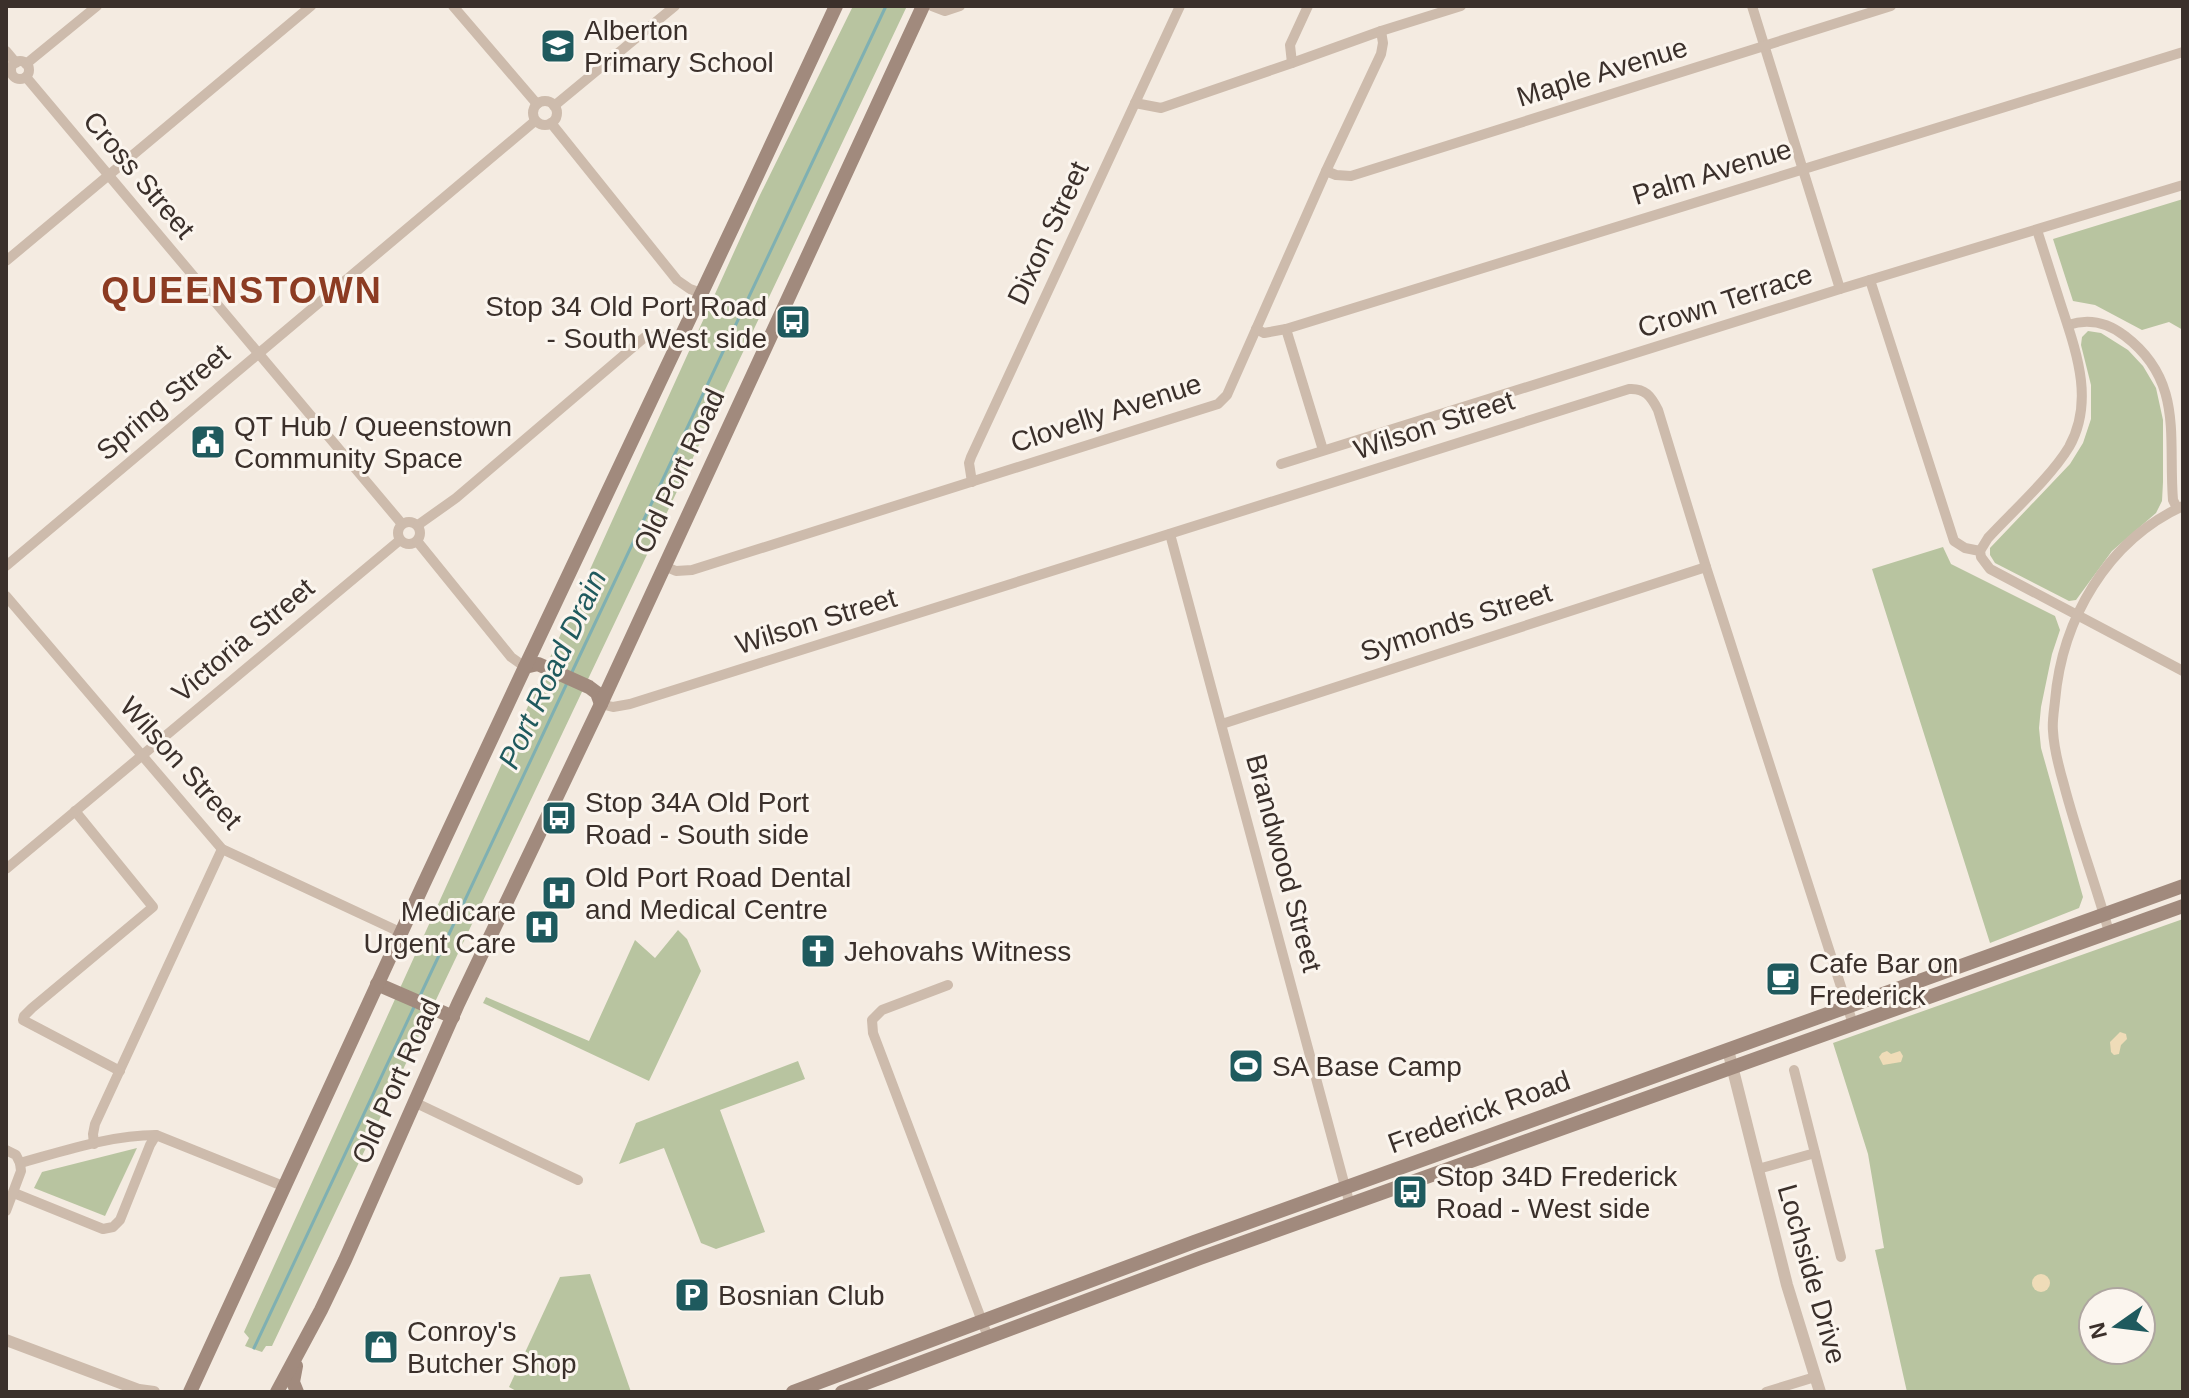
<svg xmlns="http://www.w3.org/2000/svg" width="2189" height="1398" viewBox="0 0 2189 1398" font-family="Helvetica,sans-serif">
  <rect width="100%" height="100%" fill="#f4ebe1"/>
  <g fill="#b8c4a0" fill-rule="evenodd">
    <polygon points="853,6 907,6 272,1346 266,1346 262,1352 245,1346 249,1338 244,1332 759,197"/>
    <polygon points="2183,199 2183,330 2169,322 2142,330 2095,305 2073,301 2053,239"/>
    <polygon points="2088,331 2101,333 2128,350 2143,366 2156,388 2163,420 2163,482 2162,501 2156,513 2112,551 2076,600 2069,601 1995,563 1990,555 1990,548 2070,464 2083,443 2091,419 2091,385 2081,345 2082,337"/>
    <polygon points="1943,547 1951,564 2055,616 2060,630 2052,654 2041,707 2039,728 2041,748 2083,897 2079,908 1990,943 1872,569"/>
    <path d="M 2183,919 L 2183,1392 L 1907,1392 L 1875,1250 L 1884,1248 L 1868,1154 L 1833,1043 ZM 2093,1302 L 2141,1302 L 2141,1350 L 2093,1350 Z"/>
    <polygon points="678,930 687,939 701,971 649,1081 483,1003 486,997 589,1041 635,940 655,958"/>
    <polygon points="798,1061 805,1079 720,1110 765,1232 716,1249 701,1243 664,1148 619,1164 636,1123"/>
    <polygon points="137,1148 105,1216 34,1188 42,1172"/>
    <polygon points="590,1274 631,1392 518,1392 509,1387 560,1277"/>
  </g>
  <g fill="#efdcb8">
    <polygon points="2120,1032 2126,1034 2127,1039 2121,1045 2119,1054 2114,1055 2111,1052 2110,1042"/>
    <polygon points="1887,1051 1891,1054 1900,1051 1903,1056 1901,1062 1883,1065 1879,1057 1882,1053"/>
    <circle cx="2041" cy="1283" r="9"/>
  </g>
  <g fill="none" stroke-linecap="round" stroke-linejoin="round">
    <g stroke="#7fb0b2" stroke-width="3">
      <polyline points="572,672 886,6"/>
      <polyline points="419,998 567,683"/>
      <polyline points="254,1348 415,1005"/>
    </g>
    <g stroke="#cdbbac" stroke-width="10">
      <polyline points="453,6 537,104"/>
      <polyline points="932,6 945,11 960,6"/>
      <polyline points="1752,6 1840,289"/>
      <polyline points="6,51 16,63"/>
      <circle cx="20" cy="70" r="9"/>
      <polyline points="1292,63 1290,45 1308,6"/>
      <polyline points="26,64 97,6"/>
      <polyline points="26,77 402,524"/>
      <circle cx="545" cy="113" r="12"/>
      <polyline points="1135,103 1161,108 1292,63 1381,31 1461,6"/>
      <polyline points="554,106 675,6"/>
      <polyline points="551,123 677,280 690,289 701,293"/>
      <polyline points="1326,171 1336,175 1351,176 1891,6"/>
      <polyline points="6,261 311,6"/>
      <polyline points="1870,280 1954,541 1965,548 1980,551 1981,557 1990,569 2183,671"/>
      <path d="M 2068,325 C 2089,318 2107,322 2125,336 C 2184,381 2168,437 2173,500 L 2177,508"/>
      <polyline points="1256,329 1264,333 1286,329 2183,52"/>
      <polyline points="1286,329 1323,450"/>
      <polyline points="1281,464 1840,289 2183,185"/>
      <polyline points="972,482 969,463 971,457 1180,6"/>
      <circle cx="409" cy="533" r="11"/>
      <polyline points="418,525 456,498 645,337 660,336 678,342"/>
      <polyline points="1170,534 1350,1205"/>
      <polyline points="417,541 511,657 525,667"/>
      <path d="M 1980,551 L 1988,538 C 2012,512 2051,477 2069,447 C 2095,401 2076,351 2061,305 C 2053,280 2045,255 2037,230"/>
      <polyline points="6,566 535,121"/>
      <polyline points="664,566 676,571 692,570 1218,404 1227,395 1326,171 1381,54 1383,43 1381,31"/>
      <polyline points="6,596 222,849 402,933"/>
      <path d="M 601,704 L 613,707 L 630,704 L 1629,389 C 1645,388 1651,396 1658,410 L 1706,567 L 1853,1024"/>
      <polyline points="1222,724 1706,567"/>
      <polyline points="75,811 153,907 32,1008 24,1016 23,1020 120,1071"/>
      <polyline points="6,869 400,540"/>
      <path d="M 2109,932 C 2095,882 2077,835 2064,785 C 2059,768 2054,750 2053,731 C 2052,722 2054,711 2055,701 C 2062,619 2107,541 2183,506"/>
      <polyline points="948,985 882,1010 872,1020 873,1033 988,1337"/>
      <polyline points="414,1102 578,1180"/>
      <polyline points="94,1144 93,1134 95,1124 222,849"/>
      <path d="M 6,1150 L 16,1155 L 20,1163 C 64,1151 111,1135 156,1135 L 283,1186"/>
      <polyline points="1815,1153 1841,1257"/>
      <polyline points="1758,1169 1815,1153 1794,1070"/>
      <polyline points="14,1193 103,1229 113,1227 120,1220 150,1145 156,1135"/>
      <polyline points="6,1211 21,1171 20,1163"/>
      <polyline points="1766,1392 1815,1377"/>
    </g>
    <g stroke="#cdbbac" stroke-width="12">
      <polyline points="1728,1050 1787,1285 1820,1392"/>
      <polyline points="6,1340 139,1390 154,1392"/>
    </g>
    <g stroke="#a18a7d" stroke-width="14">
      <polyline points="525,667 538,664 589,687 597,693 601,704"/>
      <polyline points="377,984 453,1017"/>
      <polyline points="296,1366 293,1382 297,1392"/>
      <path d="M 190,1392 C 300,1149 412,908 525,667 C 629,446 734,227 836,6"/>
      <polyline points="277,1392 321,1310 345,1260 458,1004 601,704 923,6"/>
      <polyline points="793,1392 1194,1242 2183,886"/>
      <polyline points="842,1392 1200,1258 2183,906"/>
    </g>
  </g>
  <defs>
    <symbol id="school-square" viewBox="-11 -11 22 22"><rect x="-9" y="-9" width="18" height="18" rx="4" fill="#1f5a5e" stroke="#fbf5ee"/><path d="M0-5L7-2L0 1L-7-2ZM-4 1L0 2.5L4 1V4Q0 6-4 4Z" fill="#fff"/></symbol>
    <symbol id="bus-square" viewBox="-11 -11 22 22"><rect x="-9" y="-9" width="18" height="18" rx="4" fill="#1f5a5e" stroke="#fbf5ee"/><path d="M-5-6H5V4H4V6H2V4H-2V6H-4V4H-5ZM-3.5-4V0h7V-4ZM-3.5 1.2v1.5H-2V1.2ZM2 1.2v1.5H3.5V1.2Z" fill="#fff"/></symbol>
    <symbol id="civic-square" viewBox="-11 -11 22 22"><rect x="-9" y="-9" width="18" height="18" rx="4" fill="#1f5a5e" stroke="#fbf5ee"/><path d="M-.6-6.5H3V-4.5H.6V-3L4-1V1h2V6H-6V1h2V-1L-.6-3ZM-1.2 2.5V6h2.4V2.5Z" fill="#fff"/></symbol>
    <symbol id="hospital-square" viewBox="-11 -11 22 22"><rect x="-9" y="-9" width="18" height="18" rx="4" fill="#1f5a5e" stroke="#fbf5ee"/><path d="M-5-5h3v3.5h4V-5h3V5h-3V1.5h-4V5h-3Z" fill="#fff"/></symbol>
    <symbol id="church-square" viewBox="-11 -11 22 22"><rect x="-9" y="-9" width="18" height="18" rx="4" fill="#1f5a5e" stroke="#fbf5ee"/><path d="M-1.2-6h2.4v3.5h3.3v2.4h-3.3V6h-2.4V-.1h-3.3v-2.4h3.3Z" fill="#fff"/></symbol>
    <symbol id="cafe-square" viewBox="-11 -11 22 22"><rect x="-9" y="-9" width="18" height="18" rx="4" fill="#1f5a5e" stroke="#fbf5ee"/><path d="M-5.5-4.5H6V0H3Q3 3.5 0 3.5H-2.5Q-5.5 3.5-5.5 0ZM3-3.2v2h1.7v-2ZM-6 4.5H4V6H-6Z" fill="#fff"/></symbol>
    <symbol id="stadium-square" viewBox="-11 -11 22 22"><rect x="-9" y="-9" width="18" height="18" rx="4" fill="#1f5a5e" stroke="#fbf5ee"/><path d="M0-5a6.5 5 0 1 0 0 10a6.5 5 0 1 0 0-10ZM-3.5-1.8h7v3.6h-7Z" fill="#fff"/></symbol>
    <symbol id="parking-square" viewBox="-11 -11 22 22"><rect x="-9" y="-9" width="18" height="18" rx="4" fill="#1f5a5e" stroke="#fbf5ee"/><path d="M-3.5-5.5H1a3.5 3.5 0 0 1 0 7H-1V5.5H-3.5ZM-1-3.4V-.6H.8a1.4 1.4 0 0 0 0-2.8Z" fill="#fff"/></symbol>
    <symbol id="shop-square" viewBox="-11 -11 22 22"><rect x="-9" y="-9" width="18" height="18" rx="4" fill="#1f5a5e" stroke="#fbf5ee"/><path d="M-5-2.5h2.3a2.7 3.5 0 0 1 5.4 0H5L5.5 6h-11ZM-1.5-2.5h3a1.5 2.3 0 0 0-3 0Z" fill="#fff"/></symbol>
  </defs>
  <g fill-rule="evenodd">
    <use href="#school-square" x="538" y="26" width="40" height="40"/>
    <use href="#bus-square" x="773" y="302" width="40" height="40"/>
    <use href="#civic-square" x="188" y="422" width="40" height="40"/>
    <use href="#bus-square" x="539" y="798" width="40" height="40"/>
    <use href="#hospital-square" x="539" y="873" width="40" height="40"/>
    <use href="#hospital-square" x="522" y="907" width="40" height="40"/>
    <use href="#church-square" x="798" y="931" width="40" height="40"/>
    <use href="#cafe-square" x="1763" y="959" width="40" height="40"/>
    <use href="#stadium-square" x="1226" y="1046" width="40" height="40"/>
    <use href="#bus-square" x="1390" y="1172" width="40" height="40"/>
    <use href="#parking-square" x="672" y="1275" width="40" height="40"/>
    <use href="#shop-square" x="361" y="1327" width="40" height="40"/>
  </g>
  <g text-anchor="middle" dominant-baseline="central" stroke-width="6" stroke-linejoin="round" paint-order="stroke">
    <g font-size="28" fill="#3b302b" stroke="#fbf5ee" text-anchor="start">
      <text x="584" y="30">Alberton<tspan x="584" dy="32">Primary School</tspan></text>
      <text x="767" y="306" text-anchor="end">Stop 34 Old Port Road<tspan x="767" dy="32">- South West side</tspan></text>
      <text x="234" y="426">QT Hub / Queenstown<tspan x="234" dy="32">Community Space</tspan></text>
      <text x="585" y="802">Stop 34A Old Port<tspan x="585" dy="32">Road - South side</tspan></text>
      <text x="585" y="877">Old Port Road Dental<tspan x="585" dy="32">and Medical Centre</tspan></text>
      <text x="516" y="911" text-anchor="end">Medicare<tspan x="516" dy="32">Urgent Care</tspan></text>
      <text x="844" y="951">Jehovahs Witness</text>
      <text x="1809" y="963">Cafe Bar on<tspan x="1809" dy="32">Frederick</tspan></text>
      <text x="1272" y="1066">SA Base Camp</text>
      <text x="1436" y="1176">Stop 34D Frederick<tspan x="1436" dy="32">Road - West side</tspan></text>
      <text x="718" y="1295">Bosnian Club</text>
      <text x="407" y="1331">Conroy's<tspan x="407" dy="32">Butcher Shop</tspan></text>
    </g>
    <g font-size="28" fill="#3b302b" stroke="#fbf5ee">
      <text transform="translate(1602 72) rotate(-17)">Maple Avenue</text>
      <text transform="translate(1712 172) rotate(-17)">Palm Avenue</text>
      <text transform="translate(139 175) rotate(50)">Cross Street</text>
      <text transform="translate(1048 233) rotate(-65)">Dixon Street</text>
      <text transform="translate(1725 301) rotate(-18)">Crown Terrace</text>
      <text transform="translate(163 402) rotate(-40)">Spring Street</text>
      <text transform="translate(1106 413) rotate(-18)">Clovelly Avenue</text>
      <text transform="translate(1434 425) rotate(-18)">Wilson Street</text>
      <text transform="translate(679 471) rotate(-65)">Old Port Road</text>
      <text transform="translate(816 621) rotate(-17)">Wilson Street</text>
      <text transform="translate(1456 622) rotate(-18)">Symonds Street</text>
      <text transform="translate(243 640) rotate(-40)">Victoria Street</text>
      <text transform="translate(181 763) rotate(48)">Wilson Street</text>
      <text transform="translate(1284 863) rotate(75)">Brandwood Street</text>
      <text transform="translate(396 1081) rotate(-66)">Old Port Road</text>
      <text transform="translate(1479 1112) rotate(-20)">Frederick Road</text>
      <text transform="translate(1812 1274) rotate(74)">Lochside Drive</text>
    </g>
    <g font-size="30" font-style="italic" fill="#1f5a5e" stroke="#fbf5ee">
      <text transform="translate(552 669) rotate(-65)">Port Road Drain</text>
    </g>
    <g font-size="36" font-weight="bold" letter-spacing="2" fill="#8c3b22" stroke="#fbf5ee">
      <text x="242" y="290">QUEENSTOWN</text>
    </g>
  </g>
  <rect width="2189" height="1398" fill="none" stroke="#3b302b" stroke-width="16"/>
  <g transform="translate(2117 1326) rotate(256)"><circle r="38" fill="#fbf5ee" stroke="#aea6a0" stroke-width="2"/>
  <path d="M0-6L14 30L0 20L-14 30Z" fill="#1f5a5e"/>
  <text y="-12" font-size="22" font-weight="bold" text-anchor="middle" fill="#3b302b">N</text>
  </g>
</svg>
